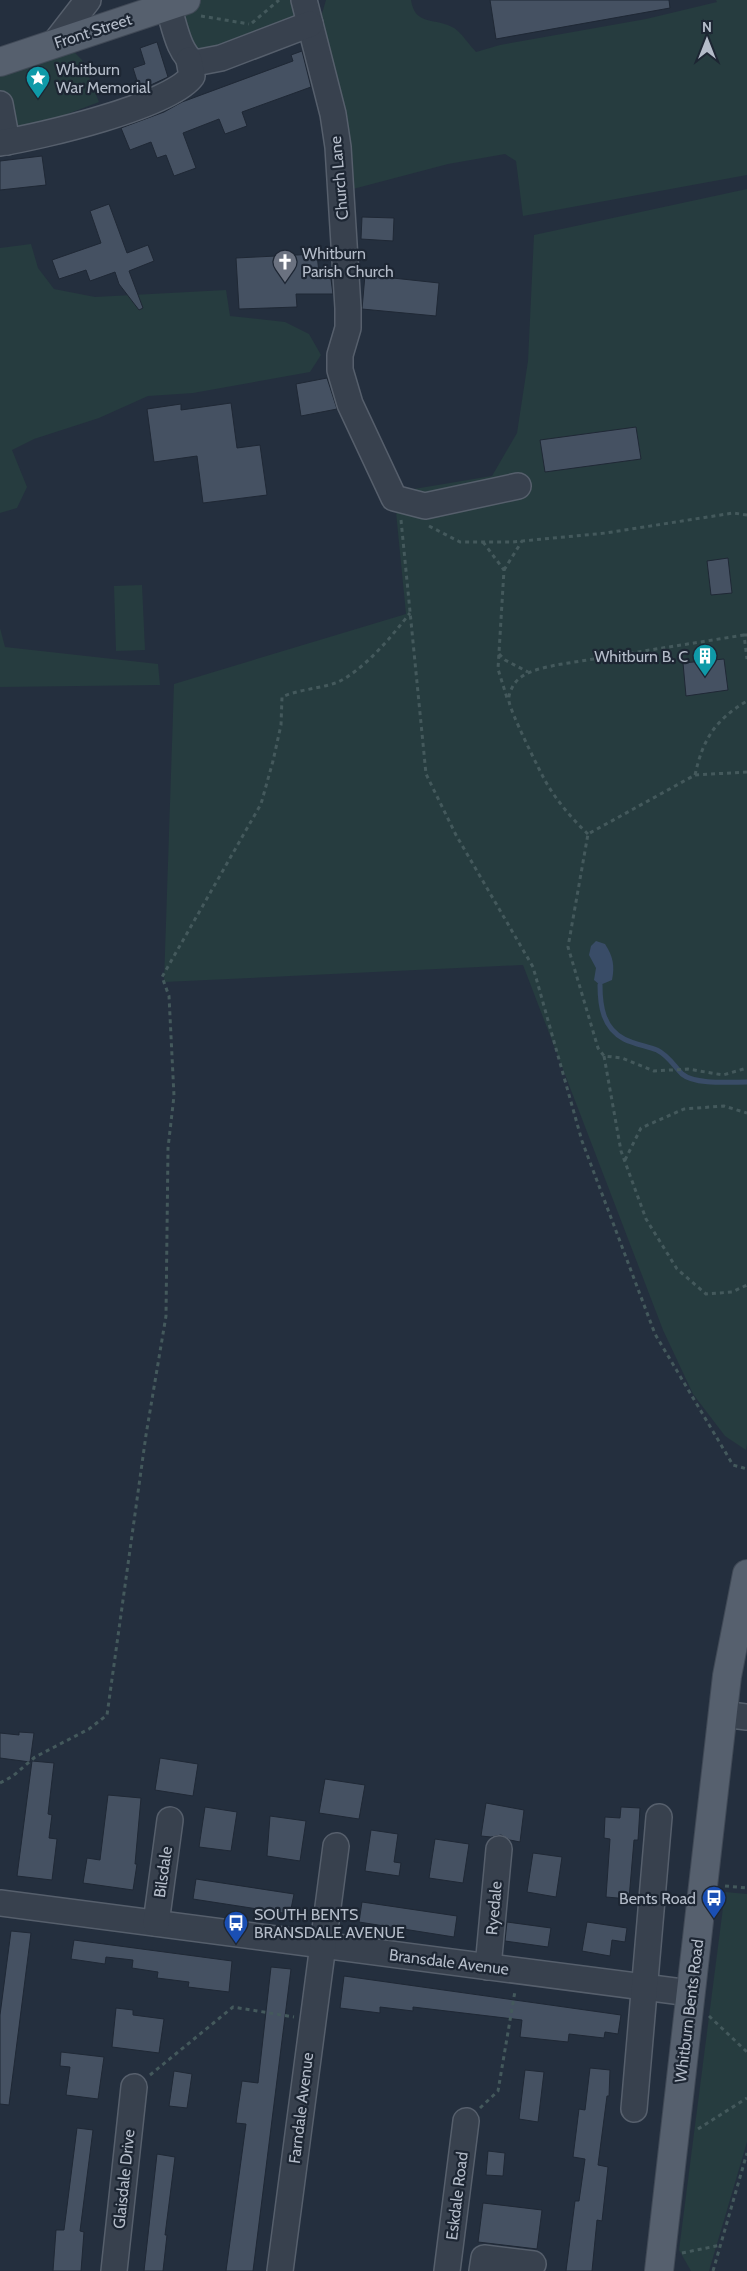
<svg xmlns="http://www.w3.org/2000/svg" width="747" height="2271" viewBox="0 0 747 2271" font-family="Cabin,sans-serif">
  <rect width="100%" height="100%" fill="#242f3e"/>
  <g fill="#263c3f">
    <polygon points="200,0 293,0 299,21 193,54 174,8"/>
    <path d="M 326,0 L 411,0 C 415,27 436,17 454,28 C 460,31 470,46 476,52 L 500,45 L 646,19 L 717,2 L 716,0 L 747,0 L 747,175 L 523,216 L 516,161 L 505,154 L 448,164 L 353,189 L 318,27 Z"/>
    <polygon points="63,53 75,53 82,60 99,102 12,135 0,95 0,75"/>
    <polygon points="747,189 747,1444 746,1450 725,1436 693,1394 663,1330 523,965 164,982 174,684 406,614 396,512 408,509 396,492 492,476 517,433 528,361 534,235"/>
    <polygon points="31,244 38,268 54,289 95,297 226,290 230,316 285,322 309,334 321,355 310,372 193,393 148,396 99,418 34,439 12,450 27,487 17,508 0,513 0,248"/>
    <polygon points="142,585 145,650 116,651 114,586"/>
    <polygon points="0,628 5,647 158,664 160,685 0,687"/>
    <polygon points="725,1892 747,1894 747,2142 709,2271 691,2271 679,2250"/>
  </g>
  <path fill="#394c67" d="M 596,941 L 605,944 C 613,956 615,966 612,980 L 600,985 L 594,980 L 596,968 L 589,955 L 591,946 Z"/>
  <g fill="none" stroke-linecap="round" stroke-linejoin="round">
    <path stroke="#394c67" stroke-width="5" d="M 600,985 C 600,1006 603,1028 624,1039 C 634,1044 646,1046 657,1050 C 669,1056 674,1066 682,1074 C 695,1085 731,1082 747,1082"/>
  </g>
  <g fill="#455162" stroke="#1f2835">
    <polygon points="490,0 669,0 670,8 496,39"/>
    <polygon points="157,42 168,77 140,90 133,68 145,64 140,48"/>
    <polygon points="302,51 311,87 242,112 247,126 225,134 219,119 183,133 196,168 174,176 166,155 157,158 151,142 130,150 121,128 164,112 182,102 293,61 291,55"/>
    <polygon points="42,156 46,185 0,190 0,161"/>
    <polygon points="109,204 127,253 148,245 154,261 129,271 143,308 139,310 119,284 115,272 90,281 86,270 59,279 52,260 101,243 90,211"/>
    <polygon points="362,217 394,218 393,241 361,239"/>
    <polygon points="317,254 319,273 330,272 333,294 296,294 297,307 239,309 236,258"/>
    <polygon points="365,275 439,283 436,316 362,309"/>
    <polygon points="327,378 337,409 301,416 296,384"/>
    <polygon points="231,403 237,448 260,445 267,495 203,503 197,456 154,462 147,409 181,404 181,410"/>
    <polygon points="636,427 641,459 545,472 540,440"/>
    <polygon points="728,558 732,593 711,595 707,561"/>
    <polygon points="724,659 728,690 686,696 683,663"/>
    <polygon points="19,1732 34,1733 30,1762 0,1758 0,1733 19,1735"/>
    <polygon points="160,1758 198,1764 193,1796 155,1790"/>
    <polygon points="32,1761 54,1763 48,1814 52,1815 49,1838 57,1839 52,1880 17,1876"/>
    <polygon points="325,1779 365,1785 359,1819 319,1813"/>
    <polygon points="108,1795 141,1798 135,1864 137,1864 133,1890 83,1883 87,1858 100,1860"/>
    <polygon points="486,1803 524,1810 520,1842 510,1840 501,1835 491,1837 481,1836"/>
    <polygon points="205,1807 237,1812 231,1851 199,1847"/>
    <polygon points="621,1807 640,1808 638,1840 634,1840 629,1899 606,1897 610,1839 604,1838 605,1817 620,1818"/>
    <polygon points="270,1816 306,1821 300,1861 267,1856"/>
    <polygon points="371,1830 398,1834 394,1862 401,1863 399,1876 365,1871"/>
    <polygon points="435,1839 469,1844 463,1883 429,1878"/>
    <polygon points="533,1853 562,1857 556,1897 527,1892"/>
    <polygon points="196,1879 294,1894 290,1914 193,1899"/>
    <polygon points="362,1902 457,1916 454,1937 359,1922"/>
    <polygon points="507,1922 551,1928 548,1947 505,1941"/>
    <polygon points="587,1922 627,1928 625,1942 612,1940 610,1956 582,1951"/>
    <polygon points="11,1931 31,1933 9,2105 0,2104 0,2015"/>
    <polygon points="74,1940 232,1961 229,1992 188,1987 189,1982 157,1978 158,1972 132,1968 133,1960 106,1957 105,1964 71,1959"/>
    <polygon points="271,1967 291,1969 253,2271 226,2271 246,2124 236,2123 238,2108 242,2081 258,2083"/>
    <polygon points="344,1976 621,2015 618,2034 605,2032 604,2038 569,2034 568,2042 520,2037 522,2020 413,2007 413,2011 380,2007 380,2013 340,2008"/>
    <polygon points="116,2008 133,2010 133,2015 164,2019 159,2053 112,2047"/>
    <polygon points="61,2052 104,2057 98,2099 66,2095 70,2067 60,2066"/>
    <polygon points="590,2068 610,2070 609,2096 607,2096 598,2165 608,2167 602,2221 597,2220 592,2271 566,2271 575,2201 579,2201 585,2159 573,2157 579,2109 585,2110"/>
    <polygon points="525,2070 544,2072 538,2122 519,2119"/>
    <polygon points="174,2071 192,2074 187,2108 169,2106"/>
    <polygon points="77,2128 93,2130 80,2231 84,2232 81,2271 53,2271 56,2230 64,2230"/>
    <polygon points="488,2151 505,2153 503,2176 486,2175"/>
    <polygon points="157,2154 175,2157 165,2235 167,2235 163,2271 144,2271"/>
    <polygon points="483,2203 542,2210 537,2249 478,2242"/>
  </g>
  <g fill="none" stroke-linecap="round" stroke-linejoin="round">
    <defs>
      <g id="minor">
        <polyline points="304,0 333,114 338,147 348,308 348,328 340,355 340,370 350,404 394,498 425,506 518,486"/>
        <path d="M 168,6 C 174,23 178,54 195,63 L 221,58 L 310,24"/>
        <polyline points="54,44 88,0"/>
        <polyline points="0,104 7,142"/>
        <path d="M 0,143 C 39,137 171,106 192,76 L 189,60"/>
        <polyline points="723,1714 747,1717"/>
        <polyline points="0,1903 690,1993"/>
        <polyline points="156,1923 170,1820"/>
        <polyline points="488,1967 499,1849"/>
        <polyline points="634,2109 659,1817"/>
        <polyline points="114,2271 134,2087"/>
        <polyline points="280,2271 336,1846"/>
        <polyline points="447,2271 466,2121"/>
        <polyline points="482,2271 484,2258 533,2264"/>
      </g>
      <g id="major">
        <polyline points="0,62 186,0"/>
        <polyline points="659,2271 727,1676 747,1574"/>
      </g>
    </defs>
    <use href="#minor" stroke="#565f6c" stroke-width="28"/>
    <use href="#major" stroke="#414a57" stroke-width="30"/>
    <g stroke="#44595c" stroke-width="3" stroke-dasharray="4 4" stroke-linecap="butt">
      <polyline points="201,16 249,24"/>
      <polyline points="252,23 279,0"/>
      <polyline points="401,520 426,774 456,835 533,967 582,1141 655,1334 733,1465 747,1469"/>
      <polyline points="429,526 460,542 512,542 606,533 733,513 747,515"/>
      <polyline points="483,542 504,570 498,669 508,701"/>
      <polyline points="504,570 522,541"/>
      <polyline points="747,635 744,635 747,659"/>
      <polyline points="499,654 505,660 528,672"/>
      <polyline points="747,772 695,775 588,834 568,947 598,1048 604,1056 622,1058 654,1071 688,1069 723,1075 747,1068"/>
      <path d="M 695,775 C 703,739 715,720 747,701"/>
      <path d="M 588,834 C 572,819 558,802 547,784 C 541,774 509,709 509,701 C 508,698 510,692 511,690 C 518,672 539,669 556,665 L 744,635"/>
      <polyline points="604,1056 621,1151 646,1219 677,1269 706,1294 732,1292 747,1285"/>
      <polyline points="625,1160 641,1128 684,1109 724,1106 747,1113"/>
      <path d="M 0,1783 L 13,1776 L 35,1757 L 89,1729 L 107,1715 L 146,1435 L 166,1316 L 168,1148 L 174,1096 L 169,996 L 162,977 L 261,804 L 273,761 L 281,725 L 282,697 C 299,689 320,689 338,682 C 365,669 392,636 410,613"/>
      <polyline points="725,1886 747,1888"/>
      <polyline points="709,2016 747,2052"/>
      <polyline points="150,2075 233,2007 294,2017"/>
      <polyline points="480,2108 498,2091 515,1991"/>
      <polyline points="698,2129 747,2098"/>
      <polyline points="682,2253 721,2245"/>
      <polyline points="713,2271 747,2153"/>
    </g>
    <use href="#minor" stroke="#38414e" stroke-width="25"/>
    <use href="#major" stroke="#56606e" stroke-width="28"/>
  </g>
  <defs>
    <symbol id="sight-pin" viewBox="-11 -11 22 30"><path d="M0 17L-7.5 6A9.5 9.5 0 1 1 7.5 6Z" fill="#0f9aa8" stroke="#1d2633"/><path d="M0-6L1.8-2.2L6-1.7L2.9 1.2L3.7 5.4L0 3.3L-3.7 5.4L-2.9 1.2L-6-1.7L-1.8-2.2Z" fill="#fff"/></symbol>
    <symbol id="church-pin" viewBox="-11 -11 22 30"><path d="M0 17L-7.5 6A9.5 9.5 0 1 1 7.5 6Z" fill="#6b7280" stroke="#1d2633"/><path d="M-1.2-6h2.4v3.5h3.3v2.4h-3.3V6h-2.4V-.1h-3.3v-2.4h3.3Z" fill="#fff"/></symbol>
    <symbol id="building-pin" viewBox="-11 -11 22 30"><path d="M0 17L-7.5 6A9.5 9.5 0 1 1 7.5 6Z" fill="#0f9aa8" stroke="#1d2633"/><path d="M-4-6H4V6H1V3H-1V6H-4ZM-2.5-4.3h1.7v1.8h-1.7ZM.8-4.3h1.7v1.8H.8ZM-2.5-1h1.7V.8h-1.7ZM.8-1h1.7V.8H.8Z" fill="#fff"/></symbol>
    <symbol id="bus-pin" viewBox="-11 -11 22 30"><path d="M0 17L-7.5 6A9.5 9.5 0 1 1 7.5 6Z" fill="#1a4fb4" stroke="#1d2633"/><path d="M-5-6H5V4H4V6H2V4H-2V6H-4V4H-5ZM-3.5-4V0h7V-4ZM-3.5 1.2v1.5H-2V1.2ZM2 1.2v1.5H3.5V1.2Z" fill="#fff"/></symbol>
  </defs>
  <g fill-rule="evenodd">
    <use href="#sight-pin" x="24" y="64" width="28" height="38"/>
    <use href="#church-pin" x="271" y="248" width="28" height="38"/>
    <use href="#building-pin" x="691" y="642" width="28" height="38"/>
    <use href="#bus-pin" x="700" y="1884" width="28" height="38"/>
    <use href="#bus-pin" x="222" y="1909" width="28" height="38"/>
  </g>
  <g text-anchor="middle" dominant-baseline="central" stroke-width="4.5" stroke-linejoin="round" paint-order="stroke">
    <g font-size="16" fill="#b4bcc9" stroke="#1d2633">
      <text transform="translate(93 31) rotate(-18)">Front Street</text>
      <text transform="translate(339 178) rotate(-95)">Church Lane</text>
      <text transform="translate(163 1872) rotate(-82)">Bilsdale</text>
      <text transform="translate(494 1908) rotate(-85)">Ryedale</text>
      <text transform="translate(449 1962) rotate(7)">Bransdale Avenue</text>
      <text transform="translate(689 2011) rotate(-83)">Whitburn Bents Road</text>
      <text transform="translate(301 2108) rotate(-83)">Farndale Avenue</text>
      <text transform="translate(124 2179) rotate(-84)">Glaisdale Drive</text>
      <text transform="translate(457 2196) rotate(-83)">Eskdale Road</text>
    </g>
    <g font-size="16" fill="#b4bcc9" stroke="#1d2633" text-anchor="start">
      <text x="56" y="69">Whitburn<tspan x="56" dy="18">War Memorial</tspan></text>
      <text x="302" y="253">Whitburn<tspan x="302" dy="18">Parish Church</tspan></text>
      <text x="688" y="656" text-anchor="end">Whitburn B. C</text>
      <text x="696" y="1898" text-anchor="end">Bents Road</text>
      <text x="254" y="1914">SOUTH BENTS<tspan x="254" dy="18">BRANSDALE AVENUE</tspan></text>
    </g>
  </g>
  <g transform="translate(707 40)" stroke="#1d2633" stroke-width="4" paint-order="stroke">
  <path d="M0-4L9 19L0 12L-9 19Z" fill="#b4bcc9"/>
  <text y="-8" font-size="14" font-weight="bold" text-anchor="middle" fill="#b4bcc9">N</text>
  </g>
</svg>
